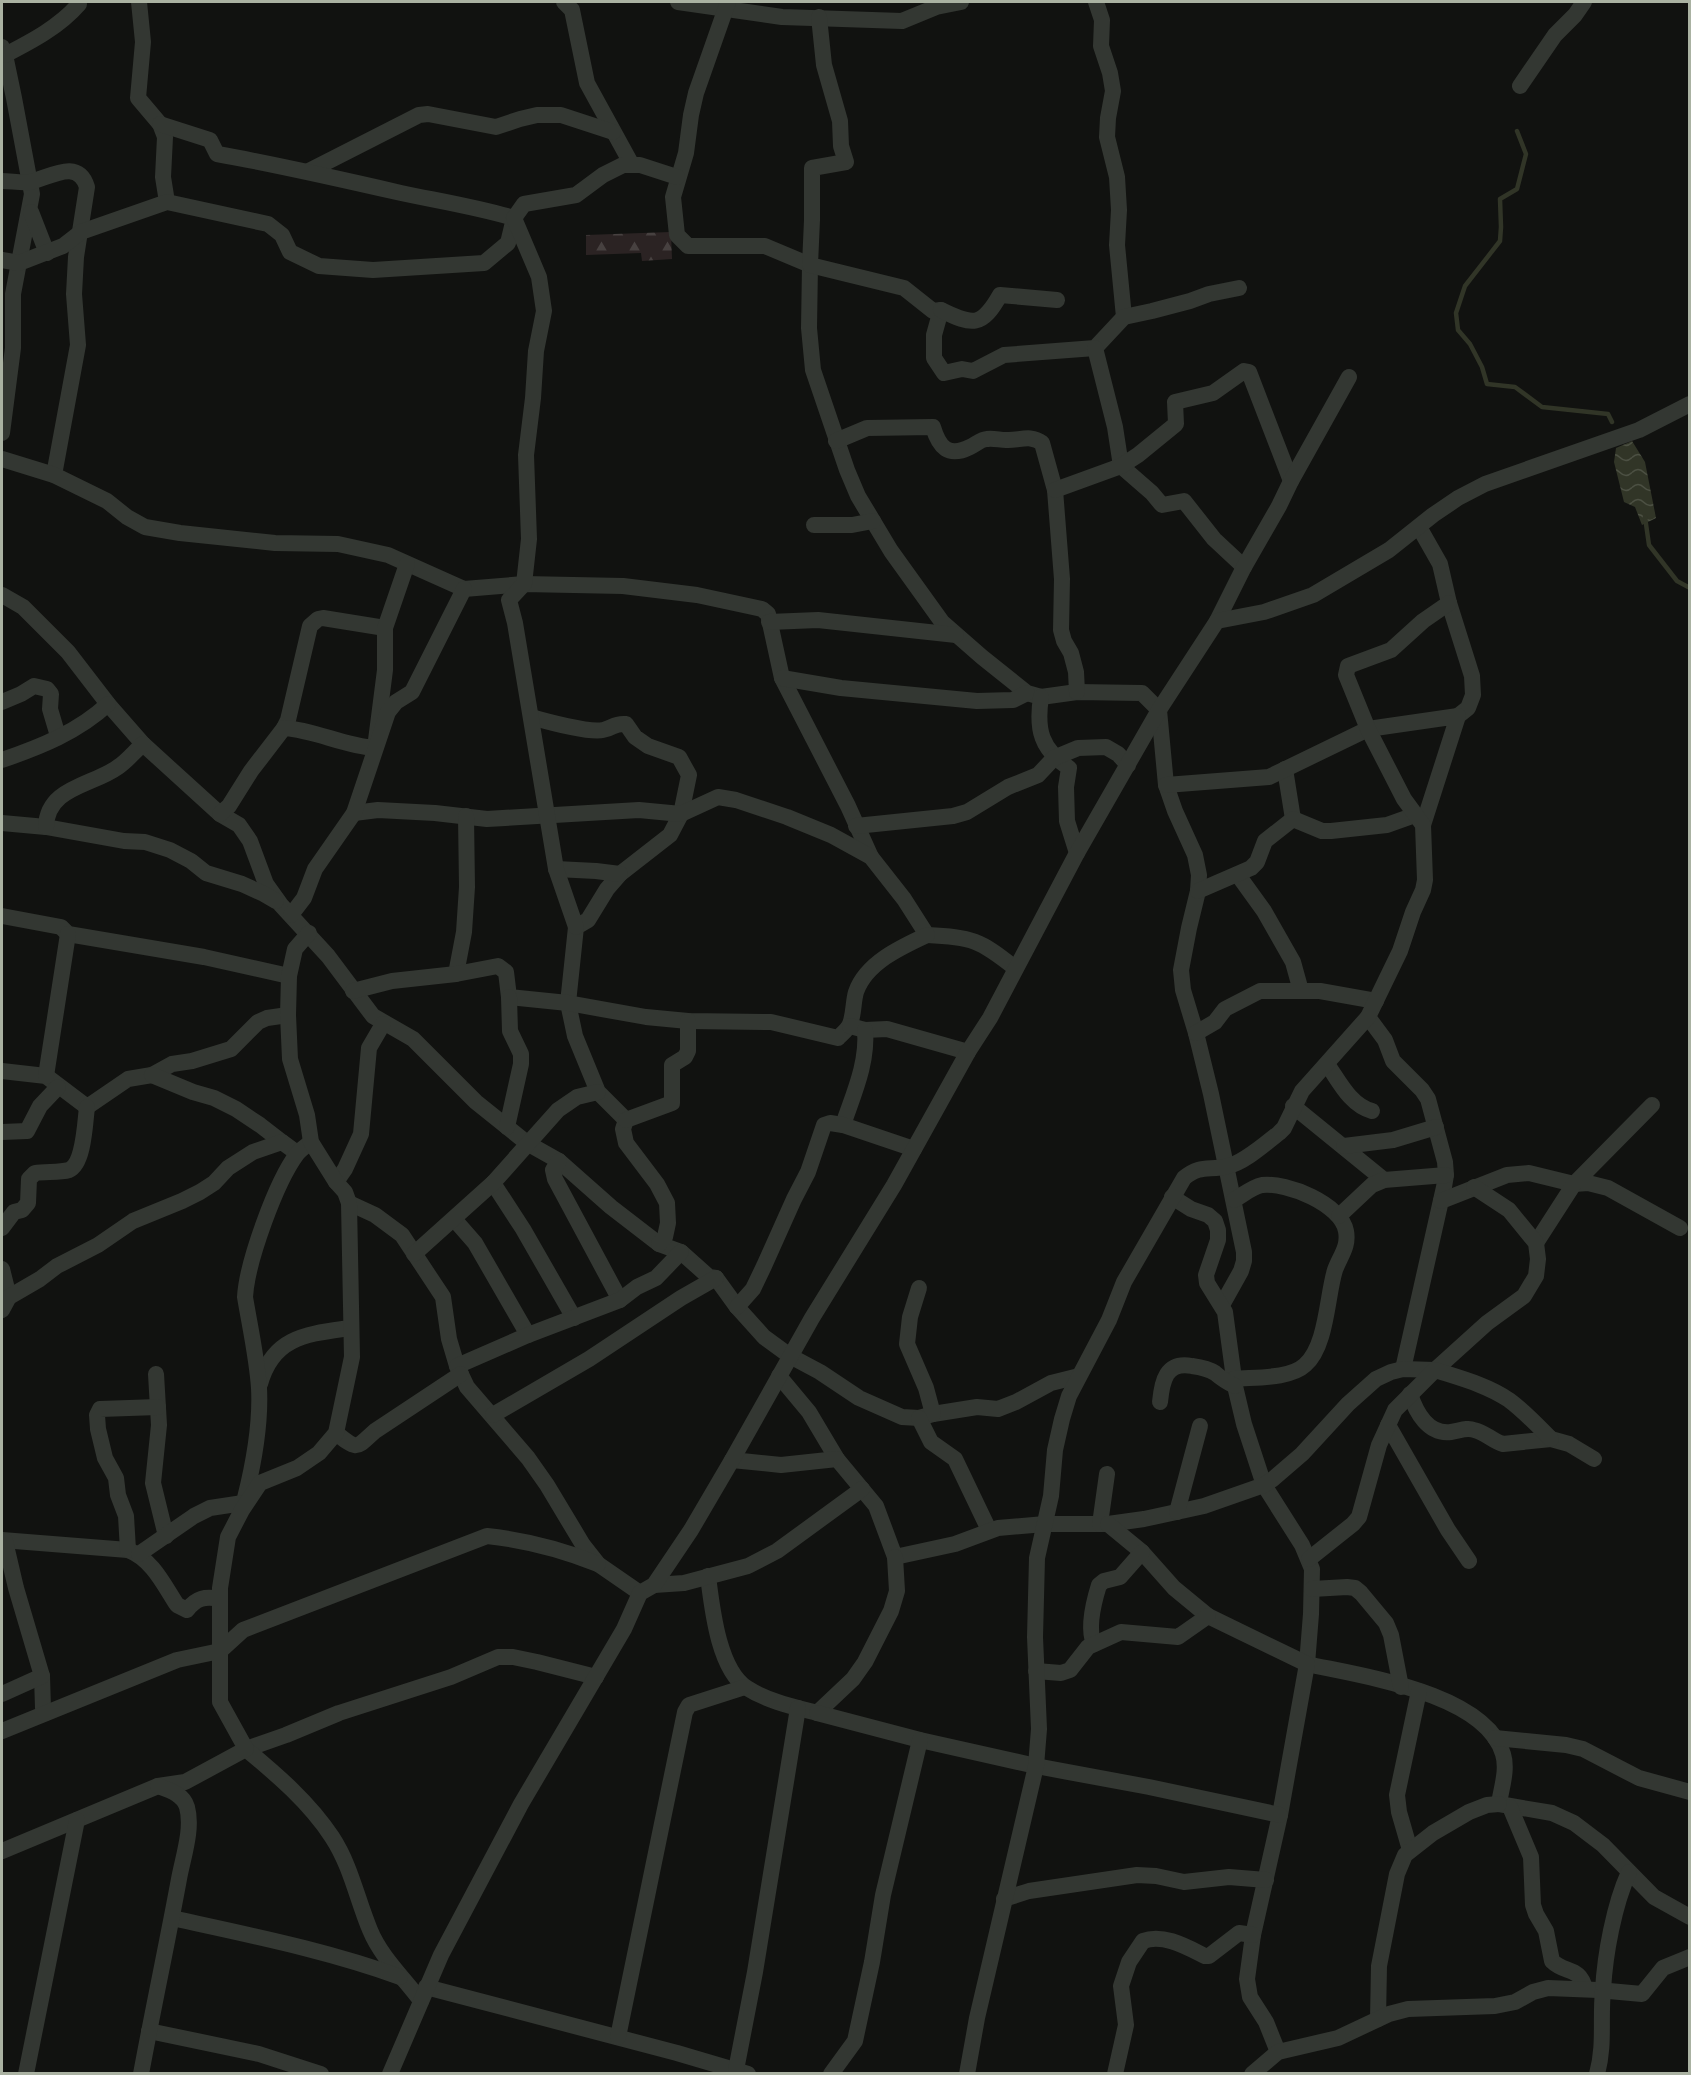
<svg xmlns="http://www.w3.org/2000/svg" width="1691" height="2075" viewBox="0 0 1691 2075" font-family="'Nunito Sans',sans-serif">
  <defs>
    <pattern id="forest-firs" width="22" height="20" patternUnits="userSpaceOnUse" patternTransform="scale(1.5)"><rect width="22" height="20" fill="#2b2323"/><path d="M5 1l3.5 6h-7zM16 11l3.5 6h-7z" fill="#474140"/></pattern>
    <pattern id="water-waves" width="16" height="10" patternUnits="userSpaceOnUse" patternTransform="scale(1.5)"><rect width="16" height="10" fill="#313527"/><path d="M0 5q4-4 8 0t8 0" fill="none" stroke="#4c5043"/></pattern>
  </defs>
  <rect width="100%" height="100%" fill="#111210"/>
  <polygon fill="url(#forest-firs)" points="671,232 672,259 642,261 641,253 586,255 586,235"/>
  <polygon fill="url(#water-waves)" points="1632,441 1645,462 1656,518 1642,525 1635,507 1624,502 1614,462 1616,448"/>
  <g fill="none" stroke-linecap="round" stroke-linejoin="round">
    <g stroke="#313527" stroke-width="4.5">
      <polyline points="1517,131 1526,154 1517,189 1500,199 1501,227 1500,241 1465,286 1456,313 1458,330 1470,344 1482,367 1487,384 1515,387 1542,407 1608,414 1612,422"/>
      <polyline points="1645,517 1649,545 1677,581 1690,588"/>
    </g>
    <g stroke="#333732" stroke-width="16">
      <polyline points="139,2 143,42 138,98 160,124 165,137 163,177 167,202"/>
      <polyline points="564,2 572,10 587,83 632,165"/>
      <polyline points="678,2 782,17 902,21 936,7 961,2"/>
      <polyline points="728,2 696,93 691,115 686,153 673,197 677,235 688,246 765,246 810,265 809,328 813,370 847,470 858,496 891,551 942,622 982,657 1027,693 1041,697 1077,692 1142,693 1159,710 1166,785 1175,811 1195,855 1199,875 1198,891 1189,928 1181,970 1183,990 1196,1033 1211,1094 1244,1252 1244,1261 1241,1271 1222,1305"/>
      <polyline points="1096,2 1102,20 1101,46 1110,73 1113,91 1108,118 1107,137 1117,177 1119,210 1117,245 1124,317"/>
      <polyline points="819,17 824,65 840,121 841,146 846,162 812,168 812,220 810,265 904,288 933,311 941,310 934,335 934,358 944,373 962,369 973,371 1004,355 1095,348 1124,317 1152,311 1190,301 1209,294 1239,288"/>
      <polyline points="2,47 5,55 14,98 32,194 13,294 13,348 2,433"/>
      <path d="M 5,55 C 32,41 59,27 79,4"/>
      <polyline points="1520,86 1555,35 1575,15 1584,2"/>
      <polyline points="309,171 419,115 428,114 496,127 520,119 537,115 561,115 613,132"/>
      <path d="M 2,181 C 11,181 21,183 30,182 C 49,178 78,157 87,187 L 76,257 L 74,294 L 78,345 L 54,475"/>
      <polyline points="31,212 47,253"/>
      <path d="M 2,260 L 19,263 L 63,246 L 81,232 L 167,202 L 268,224 L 282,235 L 290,252 L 319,266 L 373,270 L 484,263 L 508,243 L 514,218 C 477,207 439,201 401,193 C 340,179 279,165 217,154 L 210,140 L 160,124"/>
      <path d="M 941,310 C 973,326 982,327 1000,295 L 1057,300"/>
      <polyline points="1095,348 1115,427 1121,466 1152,493 1162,505 1184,501 1214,539 1244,567"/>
      <path d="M 836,441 L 867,428 L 933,427 C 939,447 948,458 970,447 C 975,445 981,439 987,439 C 993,438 1000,440 1006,440 C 1019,441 1030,434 1042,443 L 1055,490 L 1062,579 L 1061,630 L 1064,641 L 1071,653 L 1076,672 L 1077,692"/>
      <polyline points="2,459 54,475 107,501 127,517 145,527 180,533 275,543 338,544 388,555 464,589 524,584 623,586 697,595 762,609 768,614 782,678 848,806 871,857"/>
      <polyline points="1055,490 1121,466 1138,455 1176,424 1175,402 1213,393 1244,371 1249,372 1291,481"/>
      <polyline points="814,525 852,525 873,521"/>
      <polyline points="1419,527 1440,564 1449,603 1472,676 1473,695 1468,708 1458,716"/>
      <polyline points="2,595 23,607 68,652 108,704 143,744 220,814 239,825 250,841 266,884 281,905 328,956 373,1016 413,1039 476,1102 527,1143 559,1161 611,1207 659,1244 681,1252 709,1277 716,1278 737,1307 764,1337 790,1356 820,1372 859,1398 902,1417 919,1418 933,1414 977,1407 998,1409 1016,1402 1051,1383 1079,1376"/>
      <polyline points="1217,621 1244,567 1279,506 1291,481 1349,377"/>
      <polyline points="769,622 818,620 956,635"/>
      <polyline points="782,678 841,688 977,701 1013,700 1027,693"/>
      <path d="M 1041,697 C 1036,730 1041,749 1069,768 L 1066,787 L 1067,821 L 1077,853"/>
      <polyline points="2,702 21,694 34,686 47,689 51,694 50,709 58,736"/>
      <path d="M 531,717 C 545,721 589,733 603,730 C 614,728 613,723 626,724 L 635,737 L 648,746 L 679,757 L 689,775 L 681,814 L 670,835 L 620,874 L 607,889 L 588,920 L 576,927 L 568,1003 L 575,1036 L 598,1092 L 626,1120 L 623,1129 L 626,1143 L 657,1184 L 667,1203 L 668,1223 L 665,1237 L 659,1244"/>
      <polyline points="284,728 288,720 310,626 318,619 323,618 385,628"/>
      <path d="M 2,760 C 40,747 78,732 108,704"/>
      <polyline points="1285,769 1293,819"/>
      <polyline points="1166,785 1269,777 1368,729 1458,716 1423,825"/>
      <path d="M 354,813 L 378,810 L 435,813 L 487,819 L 639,810 L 681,814 L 718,797 L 736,800 L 787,817 L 831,835 L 871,857 L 904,899 L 927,935 C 972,937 980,940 1015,968"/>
      <path d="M 220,814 L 229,806 L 251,771 L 284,728 C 315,730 344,746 375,748 L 385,670 L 385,628 L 407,564"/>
      <polyline points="2,823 46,827 124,841 145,842 170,850 191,861 206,873 242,884 264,894 276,901"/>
      <polyline points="856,826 953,816 967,812 1008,787 1038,775 1054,758 1078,748 1106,747 1118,754 1128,765"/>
      <path d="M 46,827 C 47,787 92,786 118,767 C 127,761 135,751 143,744"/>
      <polyline points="556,869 596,871 620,874"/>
      <polyline points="1238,875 1264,911 1293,962 1301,991"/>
      <polyline points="1198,891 1251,868 1257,862 1265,841 1293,819 1322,831 1331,831 1387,825 1415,815"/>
      <polyline points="291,915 304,898 315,869 354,813 388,712 396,702 412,692 464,589"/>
      <polyline points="2,916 61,927 68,934 204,957 289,976"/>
      <polyline points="576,927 556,869 515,623 509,600 524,584 529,539 526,455 533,398 536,351 544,311 539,277 514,218 524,204 576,195 603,175 623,165 640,165 677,177"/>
      <polyline points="456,974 464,932 467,887 466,816"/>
      <path d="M 353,991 L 392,981 L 456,974 L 498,966 L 506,972 L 509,997 L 568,1003 L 646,1017 L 688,1021 L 771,1022 L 838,1038 C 842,1034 848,1029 850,1024 C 854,1014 853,1002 856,992 C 866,963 901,947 927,935"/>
      <polyline points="1368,1017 1385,1040 1393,1061 1422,1090 1428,1099 1445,1162 1446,1175 1444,1187 1403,1369"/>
      <polyline points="850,1026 865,1030 887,1029 968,1052"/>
      <polyline points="1196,1033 1215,1022 1225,1009 1260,991 1320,991 1376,1001"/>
      <path d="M 1327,1064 C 1339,1081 1350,1105 1372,1111"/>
      <polyline points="2,1071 46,1076 87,1107 128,1079 152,1075 172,1064 192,1061 231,1049 258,1022 267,1018 288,1015"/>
      <polyline points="152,1075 193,1092 214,1098 236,1109 260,1125 282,1142"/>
      <polyline points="46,1076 68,934"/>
      <polyline points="1293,1106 1384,1180"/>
      <polyline points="626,1120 672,1103 672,1065 685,1057 688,1051 688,1021"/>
      <path d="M 843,1125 C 853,1095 868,1063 865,1030"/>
      <polyline points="507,1127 521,1064 521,1054 510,1031 509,997"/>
      <polyline points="2,1132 27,1131 40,1106 58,1087"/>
      <polyline points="1344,1146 1393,1140 1436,1127"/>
      <polyline points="559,1161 553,1170 555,1179 620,1300"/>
      <polyline points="336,1182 345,1169 361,1134 369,1048 383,1024"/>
      <polyline points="493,1183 523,1229 574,1318"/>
      <path d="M 1172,1197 L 1191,1209 L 1208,1215 L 1215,1221 L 1218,1230 L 1218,1240 L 1206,1275 L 1207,1283 L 1225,1312 L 1235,1386 L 1244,1424 L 1264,1485 L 1302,1545 L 1312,1569 L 1311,1614 L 1307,1664 C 1361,1676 1485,1693 1503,1754 C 1508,1770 1501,1789 1499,1804 L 1552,1813 L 1574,1823 L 1603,1845 L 1654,1897 L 1690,1917"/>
      <path d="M 1234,1200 C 1243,1195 1252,1187 1262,1185 C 1287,1182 1341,1204 1346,1231 C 1349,1247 1340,1256 1335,1270 C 1327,1295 1327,1346 1305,1365 C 1290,1379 1255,1377 1234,1379"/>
      <polyline points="1441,1201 1507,1175 1529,1173 1574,1184 1588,1183 1608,1188 1680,1228"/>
      <polyline points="349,1203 375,1215 402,1235 443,1297 449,1339 457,1366 467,1387 528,1458 547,1485 583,1545 598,1564 640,1593"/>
      <polyline points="1339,1216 1372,1185 1384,1180 1446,1175"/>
      <polyline points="454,1219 475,1243 528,1335"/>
      <path d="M 2,1228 L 14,1212 L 22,1210 L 28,1203 L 29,1179 L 35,1173 C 45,1171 59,1173 69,1170 C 84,1164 85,1122 87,1107"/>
      <polyline points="1536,1243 1574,1184 1652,1105"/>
      <polyline points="414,1254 493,1183 558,1110 577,1097 598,1092"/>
      <polyline points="2,1269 9,1297"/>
      <polyline points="919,1288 910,1317 907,1344 926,1388 933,1414"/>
      <polyline points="737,1307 753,1289 764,1266 794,1199 808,1172 824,1125 830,1123 843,1125 914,1149"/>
      <polyline points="2,1310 9,1297 40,1279 57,1266 98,1245 133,1221 182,1201 200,1192 214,1183 228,1168 253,1152 282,1142 297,1153"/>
      <polyline points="457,1366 528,1335 620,1300 637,1287 656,1278 681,1252"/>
      <polyline points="156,1374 159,1425 153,1483 166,1536"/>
      <polyline points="779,1376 809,1412 837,1459"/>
      <path d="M 260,1384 C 273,1336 308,1334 350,1328"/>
      <path d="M 1410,1394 C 1416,1412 1428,1435 1451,1432 C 1459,1431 1467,1427 1474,1430 C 1485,1432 1492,1441 1503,1444 L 1551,1439 L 1569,1444 L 1594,1459"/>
      <path d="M 1160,1402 C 1162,1381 1166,1361 1192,1366 C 1199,1367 1209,1369 1215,1373 C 1222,1379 1226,1382 1235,1386"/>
      <polyline points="493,1415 589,1359 681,1298 716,1278"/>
      <polyline points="919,1418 931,1442 955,1459 989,1530"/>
      <polyline points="1388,1425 1448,1530 1469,1561"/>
      <path d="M 336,1433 C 358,1451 356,1448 375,1431 L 461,1374"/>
      <polyline points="732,1460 781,1465 837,1459 876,1506 895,1557 955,1544 998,1528 1045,1524 1108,1524 1144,1519 1204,1506 1264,1485 1273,1479 1302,1454 1348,1404 1376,1379 1391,1372 1403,1369 1435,1370 1487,1323 1524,1296 1536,1276 1538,1259 1536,1243 1509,1210 1474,1187"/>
      <path d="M 245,1498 C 254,1462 261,1425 259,1388 C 257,1358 250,1327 245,1297 C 247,1262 276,1182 297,1154 C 300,1150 306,1146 311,1142"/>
      <polyline points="1177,1512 1200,1426"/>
      <polyline points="1100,1524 1107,1474"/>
      <polyline points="1108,1524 1142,1552 1174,1588 1208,1616 1307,1664 1280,1815 1253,1935 1247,1979 1250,1997 1266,2022 1278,2052"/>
      <path d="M 2,1540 L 128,1550 C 152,1559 164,1585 177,1605 L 187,1610 C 196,1598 205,1596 220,1599"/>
      <polyline points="128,1550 126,1516 118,1495 116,1478 105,1458 98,1429 97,1415 100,1409 158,1407"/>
      <polyline points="139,1554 194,1516 210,1508 243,1503"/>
      <path d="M 1309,1559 L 1353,1524 L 1359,1517 L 1379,1445 L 1395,1410 L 1435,1370 C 1460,1378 1487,1385 1509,1400 C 1524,1411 1538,1426 1551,1439"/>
      <path d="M 708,1576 C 712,1607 718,1669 747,1688 C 767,1701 794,1707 817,1713 L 853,1679 L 865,1662 L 891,1611 L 897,1591 L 895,1557"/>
      <polyline points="654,1585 684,1583 748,1566 777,1551 862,1489"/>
      <polyline points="1312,1589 1347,1587 1355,1588 1361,1593 1386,1623 1391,1635 1401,1687"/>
      <path d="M 1094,1644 C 1087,1628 1094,1601 1099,1585 L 1104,1581 L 1120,1577 L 1142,1552"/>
      <polyline points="1036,1671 1061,1673 1070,1670 1088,1647 1121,1632 1178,1637 1208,1616"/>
      <polyline points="42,1676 43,1708 46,1713"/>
      <polyline points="2,1694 42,1676 16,1588 5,1541"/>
      <polyline points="817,1713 920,1740 1036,1766 1149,1787 1280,1815"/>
      <path d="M 2,1731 L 177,1660 L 220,1651 L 243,1630 L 487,1536 C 525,1540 563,1550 598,1564"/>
      <polyline points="1495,1738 1566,1745 1583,1749 1639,1778 1690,1792"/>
      <polyline points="246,1749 286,1735 339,1713 451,1677 498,1657 513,1657 537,1662 596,1677"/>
      <path d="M 246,1749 C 277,1775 309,1802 332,1837 C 351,1866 357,1899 370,1930 C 381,1957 404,1978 421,2001"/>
      <path d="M 1510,1807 L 1531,1857 L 1533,1905 L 1536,1914 L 1546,1931 L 1552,1961 C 1565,1974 1580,1966 1585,1989"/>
      <polyline points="1410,1850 1399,1812 1397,1795 1419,1691"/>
      <polyline points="2,1851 158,1786 185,1782 246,1749 220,1702 220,1588 228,1537 242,1510 260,1483 297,1468 319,1453 336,1433 352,1357 349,1203 345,1192 336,1182 311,1142 307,1115 290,1059 288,1015 289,976 295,949 309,933"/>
      <polyline points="1004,1899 1029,1891 1137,1875 1156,1876 1184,1882 1229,1877 1266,1880"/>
      <path d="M 172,1918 C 248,1935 326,1950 400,1977"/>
      <polyline points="426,1987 677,2053 748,2074"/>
      <polyline points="1378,2019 1379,1966 1397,1874 1405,1855 1433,1833 1469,1812 1487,1805 1499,1804"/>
      <polyline points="149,2031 259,2054 321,2074"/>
      <polyline points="618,2037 685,1712 689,1705 745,1687"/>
      <polyline points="736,2070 755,1972 798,1708"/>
      <polyline points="26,2074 77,1820"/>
      <path d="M 141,2074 C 153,2009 167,1944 179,1879 C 183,1857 193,1829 187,1807 C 183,1794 169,1790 158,1786"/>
      <polyline points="390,2074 441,1955 521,1804 624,1629 640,1593 654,1585 691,1530 732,1460 812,1318 894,1185 968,1052 990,1018 1077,853 1159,710 1217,621 1264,612 1313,595 1389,550 1433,515 1458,498 1485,484 1639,430 1690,404"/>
      <polyline points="831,2074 855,2041 872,1962 883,1895 920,1740"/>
      <path d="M 967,2074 L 977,2018 L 1036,1766 L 1039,1729 L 1035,1637 L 1037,1558 L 1051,1496 L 1055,1450 L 1062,1419 L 1069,1396 L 1109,1320 L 1124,1282 L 1184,1178 C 1201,1164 1209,1171 1228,1166 C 1244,1163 1266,1143 1279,1133 L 1284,1128 L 1302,1091 L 1368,1017 L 1400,951 L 1413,912 L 1423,890 L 1425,880 L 1423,825 L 1404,799 L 1368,729 L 1346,675 L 1348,666 L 1391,650 L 1423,621 L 1449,603"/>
      <path d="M 1115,2074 L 1126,2025 L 1121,1986 L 1129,1962 L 1143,1941 C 1163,1933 1187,1947 1205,1956 L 1209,1956 L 1239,1933 L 1253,1935"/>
      <polyline points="1252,2074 1278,2052 1338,2038 1389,2014 1408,2009 1495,2006 1515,2002 1533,1992 1548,1988 1598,1990 1642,1994 1663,1968 1690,1957"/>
      <path d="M 1597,2074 C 1605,2045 1600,2019 1603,1990 C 1605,1954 1614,1905 1629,1872"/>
    </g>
  </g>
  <rect width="1691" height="2075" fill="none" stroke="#aab2a2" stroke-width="6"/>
</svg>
